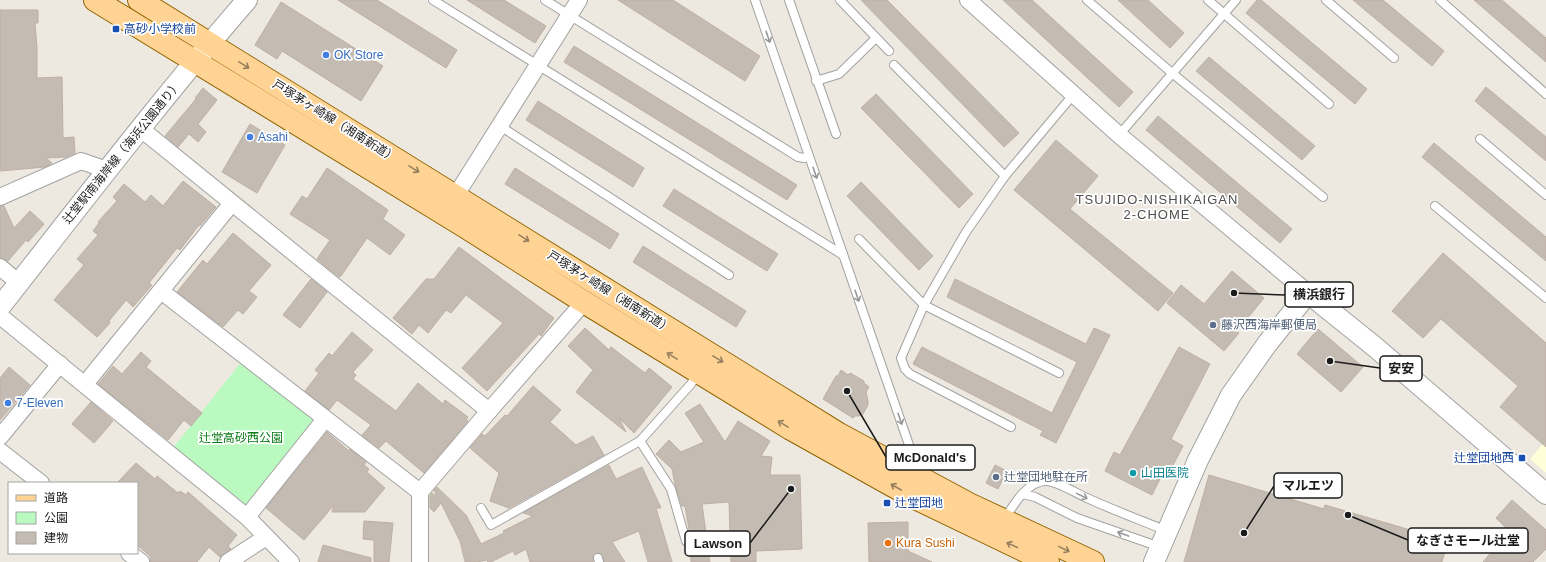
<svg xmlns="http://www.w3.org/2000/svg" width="1546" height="562" viewBox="0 0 1546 562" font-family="Arial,'Noto Sans JP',sans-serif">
  <rect width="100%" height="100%" fill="#ede9e0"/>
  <polygon fill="#feffd7" points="1546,440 1546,473 1530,459"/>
  <polygon fill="#bafac0" points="242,361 317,420 246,509 173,448"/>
  <g fill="#c4bbb3" stroke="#bfafa2">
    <polygon points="338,0 377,0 457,50 446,68"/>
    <polygon points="467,0 504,0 546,26 535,43"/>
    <polygon points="618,0 673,0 760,56 745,81"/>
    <polygon points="861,0 887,0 1019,133 1004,147"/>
    <polygon points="1003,0 1032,0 1133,92 1119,107"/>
    <polygon points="1118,0 1148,0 1184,33 1170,48"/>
    <polygon points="1257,0 1261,0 1367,89 1355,104 1246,13"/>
    <polygon points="1353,0 1383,0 1444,51 1432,66"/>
    <polygon points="1474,0 1502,0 1546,38 1546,62"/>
    <polygon points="281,2 383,66 361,101 282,51 277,59 255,45"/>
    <polygon points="0,10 38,10 38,23 35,23 37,48 37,78 62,77 63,138 74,137 75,153 66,157 46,158 52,163 45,167 0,171"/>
    <polygon points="574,46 797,185 787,200 564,62"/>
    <polygon points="1209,57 1315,146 1302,160 1196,71"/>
    <polygon points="1486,87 1546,137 1546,161 1475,101"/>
    <polygon points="203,88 217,100 198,124 206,132 198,142 189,134 178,147 165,136 196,99 195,98"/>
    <polygon points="876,94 973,194 959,208 861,108"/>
    <polygon points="538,101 644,168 633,187 526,120"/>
    <polygon points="1158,116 1292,229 1280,243 1146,130"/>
    <polygon points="250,124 285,145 257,193 222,172"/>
    <polygon points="1056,140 1098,176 1070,209 1173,293 1158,311 1014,190"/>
    <polygon points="1434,143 1546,237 1546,261 1422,157"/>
    <polygon points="327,168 388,210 383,219 405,235 390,255 367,238 341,276 339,277 317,259 330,240 290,214 302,196 307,199"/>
    <polygon points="515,168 619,234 610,249 505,184"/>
    <polygon points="183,181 216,207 200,226 199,225 180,250 177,248 149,283 152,285 133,307 126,300 109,321 110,323 97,337 54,300 84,265 77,259 98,235 93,231 99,223 98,222 117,201 113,197 124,184 145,202 151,195 163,206"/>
    <polygon points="861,182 933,256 919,270 847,196"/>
    <polygon points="674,189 778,254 767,271 663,206"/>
    <polygon points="0,206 4,206 14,228 30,211 44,224 28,242 26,240 8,261 0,258"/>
    <polygon points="233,233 271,265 249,291 257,297 243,314 238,310 223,327 177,292 203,260 207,264"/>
    <polygon points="643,246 746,311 736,327 633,262"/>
    <polygon points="459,247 554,318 541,336 539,334 487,391 462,368 503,323 466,295 451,313 446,310 428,333 419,325 412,334 393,318 426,279 434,279"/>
    <polygon points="1443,253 1546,343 1546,447 1500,407 1518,386 1441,319 1423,338 1392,311"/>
    <polygon points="1232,271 1264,298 1237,331 1239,333 1224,351 1167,303 1181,285 1204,304"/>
    <polygon points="311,279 327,292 300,328 283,315"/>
    <polygon points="955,279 1086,344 1094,328 1110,335 1056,443 1040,435 1043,431 913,364 922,347 1052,413 1077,362 947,297"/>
    <polygon points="585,328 609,350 611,347 645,373 649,368 672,387 634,433 619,418 626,432 576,392 593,370 568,346"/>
    <polygon points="1318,329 1363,367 1341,392 1297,354"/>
    <polygon points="352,332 373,350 353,372 356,375 353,379 396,411 418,383 443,404 445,400 468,417 466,420 468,421 424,473 386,441 379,448 362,435 371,425 337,400 329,410 305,391 319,373 315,370 329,353 332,356"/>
    <polygon points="1179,347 1210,364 1171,439 1183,446 1171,469 1166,467 1152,495 1105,471 1114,452 1120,455"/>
    <polygon points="141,352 151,361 146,367 202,413 191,426 184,420 168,440 98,384 113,366 122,374"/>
    <polygon points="9,367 30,385 0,420 0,378"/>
    <polygon points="841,370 848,375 850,373 864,381 864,383 869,387 866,392 868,401 868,405 863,414 859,416 855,416 853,418 823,399 836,376 838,376"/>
    <polygon points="533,386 561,410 550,422 576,445 593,436 604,455 509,508 490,501 499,473 470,448 482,434 485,436 505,415 507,416"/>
    <polygon points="91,402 113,421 94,443 72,424"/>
    <polygon points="700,404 725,442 738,421 770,441 761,456 772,457 770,475 800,475 802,549 756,551 756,562 731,562 729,502 702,504 706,533 690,535 685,506 682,506 675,484 672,469 656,454 669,440 681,452 704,442 685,413"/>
    <polygon points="327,432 349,451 350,449 366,462 364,465 369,469 367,472 385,488 365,512 332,512 334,505 304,540 266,508"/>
    <polygon points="136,463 155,479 157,476 178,493 180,491 186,495 188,492 237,535 228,546 231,549 220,557 209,547 197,562 150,562 150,556 137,545 137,483 117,483"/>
    <polygon points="609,465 616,479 642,467 661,508 656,508 672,562 648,562 639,531 612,542 625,562 604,562 602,554 597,553 593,556 593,562 530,562 526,549 515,555 513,551 491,562 488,562 487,560 477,562 465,562 460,541 441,503 434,512 430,508 430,496 432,493 437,497 434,490 437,487 466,515 481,544 504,533 503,531 533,516 523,513"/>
    <polygon points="995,465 1007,471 998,489 986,483"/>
    <polygon points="1209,475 1324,509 1325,505 1448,541 1442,562 1184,562"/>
    <polygon points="1512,500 1546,530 1546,549 1533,562 1483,562 1509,531 1496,518"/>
    <polygon points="364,521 393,523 389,562 374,562 374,540 363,539"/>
    <polygon points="908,522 908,551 932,562 869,562 868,523"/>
    <polygon points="707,544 710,562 691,562 690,546"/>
    <polygon points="323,545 371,558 371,562 318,562"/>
  </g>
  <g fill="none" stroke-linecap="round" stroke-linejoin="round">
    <defs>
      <g id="service">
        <polyline points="433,0 843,255"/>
        <polyline points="545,0 798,157 804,158"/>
        <polyline points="755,0 909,445 907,454 901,466"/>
        <polyline points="789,0 836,134"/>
        <polyline points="840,0 889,51"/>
        <polyline points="1087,0 1172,73 1323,197"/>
        <polyline points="1208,0 1329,104"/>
        <polyline points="1326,0 1394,58"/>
        <polyline points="1440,0 1546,94"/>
        <polyline points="894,65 1005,176"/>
        <polyline points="816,81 839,74 876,38"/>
        <polyline points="500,126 729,275"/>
        <polyline points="1119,135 1236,0"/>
        <polyline points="1480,139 1546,195"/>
        <polyline points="1435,206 1546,298"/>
        <polyline points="859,239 924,305 1059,373"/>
        <polyline points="1011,427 910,374 905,369 901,358 924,305 966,232 1005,176 1073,95"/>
        <polyline points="640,441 671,489 686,541 716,537"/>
        <polyline points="1023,494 1035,497 1077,518 1160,547"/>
        <polyline points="481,508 491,525 640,441 691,384 698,372"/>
        <path d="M 1004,520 C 1013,506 1026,482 1045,481 C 1056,480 1077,494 1087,498 C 1113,510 1140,520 1167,531"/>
        <polyline points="598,558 599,562"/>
      </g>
      <g id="minor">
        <polyline points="968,0 1119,135 1308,293"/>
        <polyline points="141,129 489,411"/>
        <polyline points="456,195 579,0"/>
        <polyline points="0,197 81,161 107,170"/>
        <polyline points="0,267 19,283"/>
        <polyline points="161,291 420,492"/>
        <polyline points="0,316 247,517 291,562"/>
        <polyline points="85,384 232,203"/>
        <polyline points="0,437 60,364"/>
        <polyline points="0,451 41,483"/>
        <polyline points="247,517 325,419"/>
        <polyline points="129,553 141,562"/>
        <polyline points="228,562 266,537"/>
        <polyline points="420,562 420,492 489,411 584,302"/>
      </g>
      <g id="tertiary">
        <path d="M 0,307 C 81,204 161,99 247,0"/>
        <polyline points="1154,562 1198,460 1231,395 1267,344 1308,293 1375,347 1546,494"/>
      </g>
      <g id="primary">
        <polyline points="95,0 464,226 584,302 791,429 911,496 1048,562"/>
        <polyline points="139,0 839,434 969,504 1093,562"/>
      </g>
    </defs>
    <use href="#service" stroke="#a2a2a2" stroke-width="10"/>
    <use href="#minor" stroke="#a2a2a2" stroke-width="18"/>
    <use href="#tertiary" stroke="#a2a2a2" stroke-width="22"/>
    <use href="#primary" stroke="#926500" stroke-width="24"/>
    <use href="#service" stroke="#fff" stroke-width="8"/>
    <use href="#minor" stroke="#fff" stroke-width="16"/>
    <use href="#tertiary" stroke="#fff" stroke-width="20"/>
    <use href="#primary" stroke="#fed394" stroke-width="22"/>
  </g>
  <defs><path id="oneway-shaft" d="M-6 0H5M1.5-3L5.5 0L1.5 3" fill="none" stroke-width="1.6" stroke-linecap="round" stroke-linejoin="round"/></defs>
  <g stroke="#989898">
    <use href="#oneway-shaft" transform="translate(768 37) rotate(71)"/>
    <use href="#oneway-shaft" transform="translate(815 173) rotate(71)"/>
    <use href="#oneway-shaft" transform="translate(857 296) rotate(71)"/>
    <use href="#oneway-shaft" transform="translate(900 419) rotate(71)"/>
    <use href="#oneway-shaft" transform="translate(1082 496) rotate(26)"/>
    <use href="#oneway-shaft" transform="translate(1123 534) rotate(-160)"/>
  </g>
  <g stroke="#98805e">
    <use href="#oneway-shaft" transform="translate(244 65) rotate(31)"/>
    <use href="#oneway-shaft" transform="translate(414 169) rotate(32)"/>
    <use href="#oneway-shaft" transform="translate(524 238) rotate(32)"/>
    <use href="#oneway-shaft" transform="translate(672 356) rotate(-148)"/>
    <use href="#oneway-shaft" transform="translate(718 359) rotate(31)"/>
    <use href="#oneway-shaft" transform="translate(783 424) rotate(-149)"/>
    <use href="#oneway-shaft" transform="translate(896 487) rotate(-150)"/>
    <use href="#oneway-shaft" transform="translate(1012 545) rotate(-155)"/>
    <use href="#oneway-shaft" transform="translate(1064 549) rotate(26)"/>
  </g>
  <g fill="#1a4fb4" stroke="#fff" stroke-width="1.5">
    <rect x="112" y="25" width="8" height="8" rx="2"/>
    <rect x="1518" y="454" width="8" height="8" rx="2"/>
    <rect x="883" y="499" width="8" height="8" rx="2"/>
  </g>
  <g fill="#3f7fe0" stroke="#fff" stroke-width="1.5">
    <circle cx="326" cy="55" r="4"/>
    <circle cx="250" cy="137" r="4"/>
    <circle cx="8" cy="403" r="4"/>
  </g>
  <g fill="#5c6f8a" stroke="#fff" stroke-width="1.5">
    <circle cx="1213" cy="325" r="4"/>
    <circle cx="996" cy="477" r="4"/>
  </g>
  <circle fill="#0f9aa8" stroke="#fff" stroke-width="1.5" cx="1133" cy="473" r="4"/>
  <circle fill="#e8710a" stroke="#fff" stroke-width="1.5" cx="888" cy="543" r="4"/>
  <g text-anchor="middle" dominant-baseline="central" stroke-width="3.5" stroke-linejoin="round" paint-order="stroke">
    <g font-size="12" fill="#164399" stroke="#fff" text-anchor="start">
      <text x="124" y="29">高砂小学校前</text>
      <text x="1514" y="458" text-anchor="end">辻堂団地西</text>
      <text x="895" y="503">辻堂団地</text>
    </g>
    <g font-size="12" fill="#366cbe" stroke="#fff" text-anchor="start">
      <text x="334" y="55">OK Store</text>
      <text x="258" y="137">Asahi</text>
      <text x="16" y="403">7-Eleven</text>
    </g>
    <g font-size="12" fill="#1b1b1b" stroke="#fff">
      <text transform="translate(335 121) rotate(32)">戸塚茅ヶ崎線（湘南新道）</text>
      <text transform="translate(122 152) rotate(-51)">辻堂駅南海岸線（海浜公園通り）</text>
      <text transform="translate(610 292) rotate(32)">戸塚茅ヶ崎線（湘南新道）</text>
    </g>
    <g font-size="12" fill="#4e5e75" stroke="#fff" text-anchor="start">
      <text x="1221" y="325">藤沢西海岸郵便局</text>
      <text x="1004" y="477">辻堂団地駐在所</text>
    </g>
    <g font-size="12" fill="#097915" stroke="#fff">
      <text x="241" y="438">辻堂高砂西公園</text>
    </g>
    <g font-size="12" fill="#0d838f" stroke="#fff" text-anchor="start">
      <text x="1141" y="473">山田医院</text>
    </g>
    <g font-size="12" fill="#c56008" stroke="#fff" text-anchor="start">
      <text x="896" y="543">Kura Sushi</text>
    </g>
    <g font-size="13" letter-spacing="1" fill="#4e4e4e" stroke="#fff">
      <text x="1157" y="199">TSUJIDO-NISHIKAIGAN<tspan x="1157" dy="15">2-CHOME</tspan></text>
    </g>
  </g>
  <path fill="none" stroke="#1b1b1b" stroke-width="1.5" d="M1234 293L1285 295M1330 361L1380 368M847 391L886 457M1244 533L1274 486M1348 515L1408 540M791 489L750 543"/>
  <g fill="#1b1b1b" stroke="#fff" stroke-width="1.5">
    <circle cx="1234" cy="293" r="4"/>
    <circle cx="1330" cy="361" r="4"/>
    <circle cx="847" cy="391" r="4"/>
    <circle cx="1244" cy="533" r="4"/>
    <circle cx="1348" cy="515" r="4"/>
    <circle cx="791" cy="489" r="4"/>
  </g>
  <g fill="#fff" stroke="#1b1b1b" stroke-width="1.5">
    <rect x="1285" y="282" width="68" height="25" rx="4"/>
    <rect x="1380" y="356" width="42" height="25" rx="4"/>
    <rect x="886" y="445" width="89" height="25" rx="4"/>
    <rect x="1274" y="473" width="68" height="25" rx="4"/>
    <rect x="1408" y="528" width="120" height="25" rx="4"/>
    <rect x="685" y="531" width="65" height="25" rx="4"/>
  </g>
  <g font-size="13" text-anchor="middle" font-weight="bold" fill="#1b1b1b">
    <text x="1319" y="299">横浜銀行</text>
    <text x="1401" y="373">安安</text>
    <text x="930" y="462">McDonald's</text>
    <text x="1308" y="490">マルエツ</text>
    <text x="1468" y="545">なぎさモール辻堂</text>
    <text x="718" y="548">Lawson</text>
  </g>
  <rect x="8" y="482" width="130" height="72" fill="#ffffff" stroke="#a4a4a4"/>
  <rect x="16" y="495" width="20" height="6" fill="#fed394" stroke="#a4a4a4"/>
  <text x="44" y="502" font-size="12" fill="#1b1b1b">道路</text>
  <rect x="16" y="512" width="20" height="12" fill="#bafac0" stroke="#a4a4a4"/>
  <text x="44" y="522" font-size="12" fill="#1b1b1b">公園</text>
  <rect x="16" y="532" width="20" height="12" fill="#c4bbb3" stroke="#a4a4a4"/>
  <text x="44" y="542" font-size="12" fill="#1b1b1b">建物</text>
</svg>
